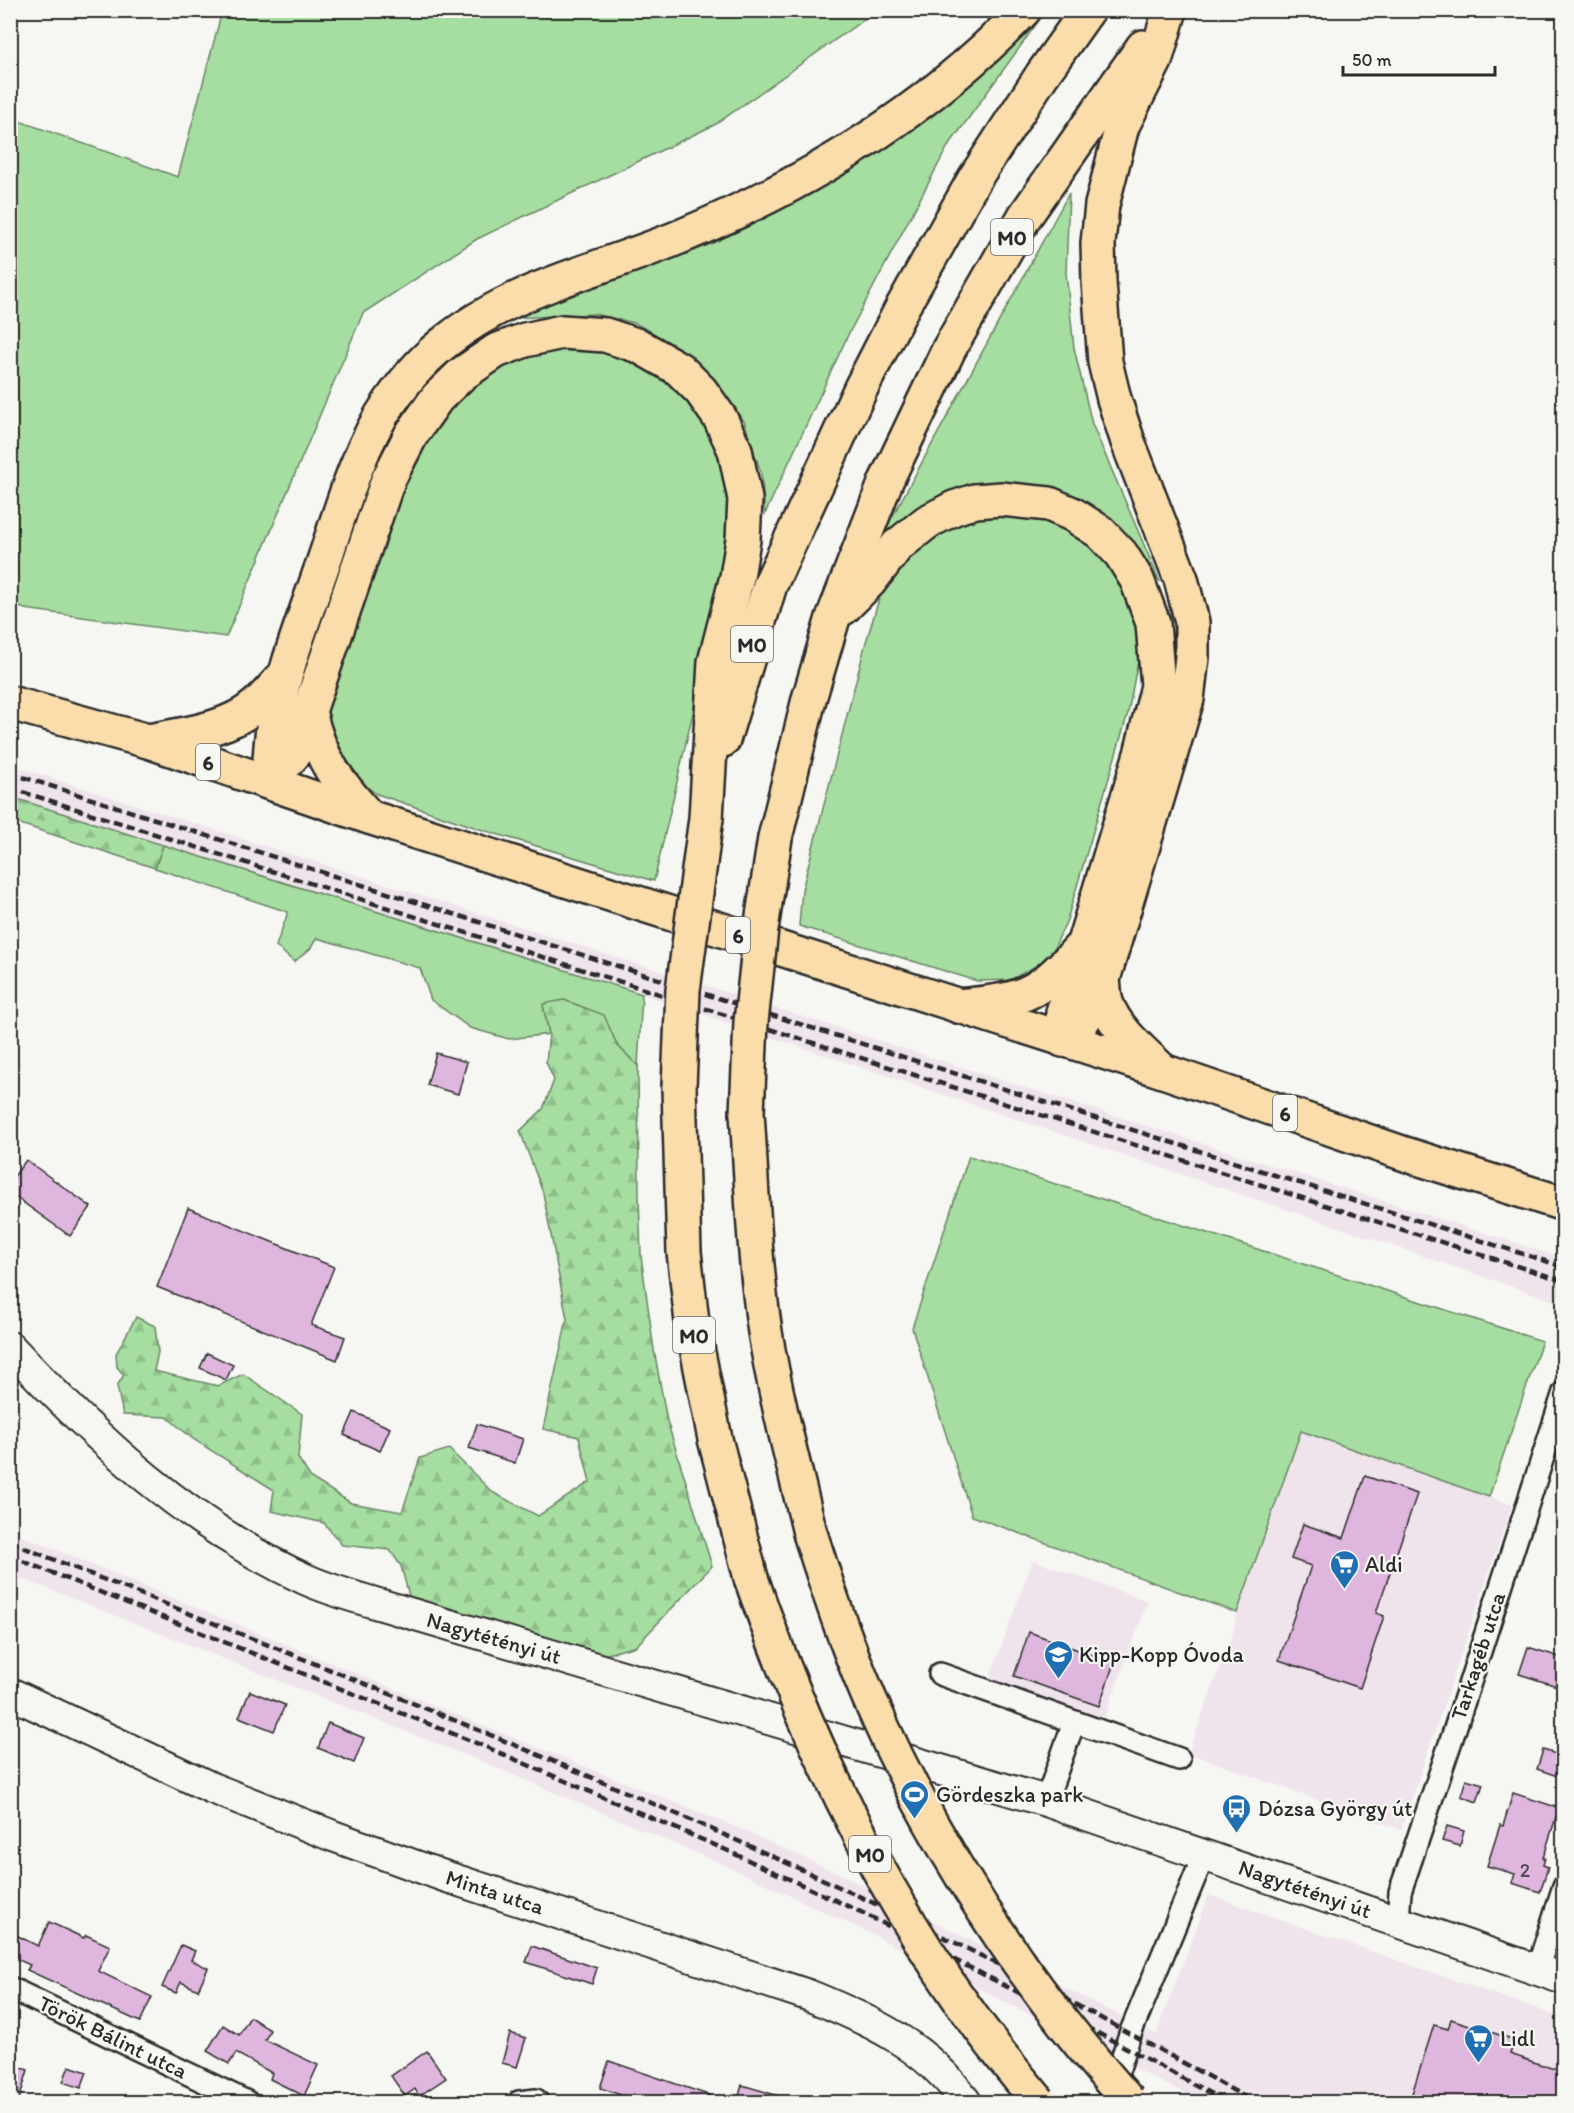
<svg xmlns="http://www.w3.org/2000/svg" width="1574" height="2113" viewBox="0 0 1574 2113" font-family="Itim,sans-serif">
  <defs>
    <pattern id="forest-firs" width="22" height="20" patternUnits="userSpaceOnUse" patternTransform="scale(1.5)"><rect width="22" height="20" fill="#a6dda0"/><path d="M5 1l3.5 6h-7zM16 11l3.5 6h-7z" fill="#8fbe8a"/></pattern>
  </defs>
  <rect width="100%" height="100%" fill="#f6f6f2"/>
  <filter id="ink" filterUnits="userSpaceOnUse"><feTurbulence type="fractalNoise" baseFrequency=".0167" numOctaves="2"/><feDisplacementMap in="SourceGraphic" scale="12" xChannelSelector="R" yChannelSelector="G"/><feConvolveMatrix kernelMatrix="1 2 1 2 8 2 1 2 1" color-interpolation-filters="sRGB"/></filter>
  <g filter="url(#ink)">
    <g fill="#efe3ec">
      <polygon points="10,765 1563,1258 1563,1304 1318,1220 642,994 11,797"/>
      <polygon points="1301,1431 1512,1505 1401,1830 1188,1753 1233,1633 1237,1613"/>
      <polygon points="10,1531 489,1728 743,1830 842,1875 1156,2034 1209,1895 1563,2018 1563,2102 1201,2102 876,1936 718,1862 478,1760 11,1574"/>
      <polygon points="1033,1560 1148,1601 1103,1721 989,1680"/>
    </g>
    <g fill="#a6dda0" stroke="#688466" stroke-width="1.5">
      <polygon points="222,11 222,10 876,11 716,124 477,239 363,313 226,637 25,609 11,604 11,118 178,177"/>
      <polygon points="1045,12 947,148 848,335 765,514 761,473 744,421 716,382 679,349 635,323 594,314 515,318 588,287 709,242 798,197 960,89"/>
      <polygon points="1069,193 1066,273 1074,348 1092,424 1160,582 1126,539 1020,486 962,487 884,532"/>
      <polygon points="577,343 626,357 676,387 716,432 735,509 729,557 654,881 483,830 377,794 343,771 326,736 326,706 413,462 441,415 477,381 519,356"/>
      <polygon points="1005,513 1048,521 1085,540 1114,569 1136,614 1139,655 1128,713 1067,920 1049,959 1010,980 977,981 799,926 802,890 866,642 879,599 881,576 908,553 958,523"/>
      <polygon points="163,845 642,994 638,1066 617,1045 603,1015 564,1000 543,1005 549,1034 509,1039 470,1028 431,1000 420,968 317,938 310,949 294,962 276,946 288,912 155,868"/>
      <polygon points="969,1156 1542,1341 1489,1497 1301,1431 1237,1613 972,1516 912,1328"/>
    </g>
    <g fill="url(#forest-firs)" stroke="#688466" stroke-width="1.5">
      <polygon points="11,797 163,845 155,868 11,821"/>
      <polygon points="564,1000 604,1015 617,1045 638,1066 639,1198 641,1256 654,1350 667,1421 712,1566 636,1646 593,1658 411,1603 401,1566 390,1550 342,1545 324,1523 271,1511 274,1490 193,1439 167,1417 123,1415 117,1386 124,1375 117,1367 116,1354 136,1317 155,1326 158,1352 154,1371 218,1386 243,1374 302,1414 298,1458 311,1478 351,1503 402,1512 420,1458 449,1449 492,1492 538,1516 590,1482 579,1437 543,1429 567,1319 543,1193 520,1131 543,1109 554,1080 546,1062 549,1034 543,1004"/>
    </g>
    <g fill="#dfb6de" stroke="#2b2b2b" stroke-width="1.5">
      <polygon points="436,1053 467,1062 458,1094 427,1085"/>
      <polygon points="26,1160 91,1207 70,1236 10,1193 10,1182"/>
      <polygon points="188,1208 334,1267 311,1325 345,1337 337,1360 157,1287"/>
      <polygon points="207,1353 233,1365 226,1380 200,1368"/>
      <polygon points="354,1412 390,1428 380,1451 344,1435"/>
      <polygon points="477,1424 523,1439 515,1463 469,1448"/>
      <polygon points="1365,1476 1417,1494 1376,1613 1384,1616 1360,1688 1279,1660 1311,1566 1291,1559 1303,1524 1344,1538"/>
      <polygon points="1029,1632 1114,1663 1099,1706 1014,1676"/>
      <polygon points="1528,1647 1563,1658 1563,1688 1519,1674"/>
      <polygon points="250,1691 285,1705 274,1731 239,1717"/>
      <polygon points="328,1723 364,1738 354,1763 318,1748"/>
      <polygon points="1543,1750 1563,1756 1563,1778 1537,1769"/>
      <polygon points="1466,1779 1483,1784 1477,1802 1461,1796"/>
      <polygon points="1513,1793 1559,1808 1543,1858 1545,1858 1543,1865 1548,1867 1540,1892 1512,1883 1515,1874 1487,1866 1500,1825 1503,1826"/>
      <polygon points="1447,1826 1464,1831 1460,1846 1442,1841"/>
      <polygon points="49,1922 84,1938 86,1935 110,1946 98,1971 152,1997 140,2022 27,1970 30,1965 10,1956 10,1932 38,1946"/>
      <polygon points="181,1945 195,1951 191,1960 208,1968 198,1990 181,1982 176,1993 162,1987"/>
      <polygon points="532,1946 597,1968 592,1984 526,1962"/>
      <polygon points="250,2017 270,2030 265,2040 318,2065 304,2096 270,2079 272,2073 236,2053 229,2064 207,2051 223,2025 239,2035"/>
      <polygon points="1451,2019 1515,2040 1510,2054 1563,2072 1563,2103 1409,2103 1434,2025 1448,2029"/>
      <polygon points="510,2033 526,2038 517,2067 502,2063"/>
      <polygon points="427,2051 446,2078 419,2096 415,2089 405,2096 391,2076"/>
      <polygon points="609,2061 723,2100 723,2103 645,2103 600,2088"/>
      <polygon points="10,2064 28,2070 18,2103 10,2103"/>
      <polygon points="69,2066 87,2072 81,2088 63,2082"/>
      <polygon points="742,2085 786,2098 786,2103 737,2103"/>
    </g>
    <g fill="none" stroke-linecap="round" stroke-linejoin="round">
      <defs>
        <g id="street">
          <polyline points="940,1674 1179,1759"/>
          <polyline points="1046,1801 1074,1722"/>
          <polyline points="1398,1921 1400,1892 1452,1738 1564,1392"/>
          <polyline points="1537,1970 1564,1886"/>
          <polyline points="10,1988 247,2102"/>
          <polyline points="519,2102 536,2100"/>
          <polyline points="1108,2102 1130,2034 1204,1855"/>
        </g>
        <g id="secondary">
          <path d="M 10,1347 C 96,1439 189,1526 305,1579 C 338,1594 374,1602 409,1613 L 1046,1801 L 1564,1979"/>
          <path d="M 10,1693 L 212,1788 L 333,1836 L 441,1875 L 808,1995 C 870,2020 927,2046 966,2102"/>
        </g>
        <polyline id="primary" points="10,703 148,741 369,817 1163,1071 1408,1155 1564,1204"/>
        <g id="highway">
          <polyline points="843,608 870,581 897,546 927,522 954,508 975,501 1001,499 1049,504 1072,514 1100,532 1121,554 1137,580 1153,623 1158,686 1141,754 1063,1012 1063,1040"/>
          <path d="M 309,711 C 320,760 337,781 369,817"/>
          <polyline points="723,740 770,585 861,388 903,306 975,178 1042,75 1088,10"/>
          <path d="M 148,741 C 183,734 227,730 255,706 C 266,697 275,685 285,675"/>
          <polyline points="269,782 293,755 309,711 388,480 411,435 437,398 462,374 496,351 525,340 562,332 605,335 639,346 679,369 701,391 720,418 735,450 745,499 743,540 737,577 715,662 706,818"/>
          <path d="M 269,782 C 270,763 270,743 274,724 C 284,666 308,609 327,552 C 343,503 360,445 390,402 C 406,379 426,356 449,339 C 517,286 604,269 682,236 C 809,183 929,110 1024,10"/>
          <polyline points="775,838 809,699 833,618 886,481 949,349 1025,216 1143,47"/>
          <path d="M 1103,979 C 1104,987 1104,995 1106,1002 C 1114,1028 1144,1053 1163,1071"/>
          <path d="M 958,1006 C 1021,1000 1036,997 1079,949"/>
          <polyline points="1063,1040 1084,1019 1103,979 1187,699 1192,657 1192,622 1181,579 1128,442 1114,399 1105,362 1099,282 1098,243 1102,205 1122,126 1155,61 1170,10"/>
          <polyline points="679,1087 684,1252 692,1322 715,1439 751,1578"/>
          <path d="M 747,1113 C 752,1186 754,1260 765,1332 C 776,1400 794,1466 810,1533"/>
        </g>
      </defs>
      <use href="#street" stroke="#2b2b2b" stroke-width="26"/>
      <use href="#secondary" stroke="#2b2b2b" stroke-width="34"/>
      <use href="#primary" stroke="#2b2b2b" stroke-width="38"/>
      <use href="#highway" stroke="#2b2b2b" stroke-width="38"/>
      <use href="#street" stroke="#f6f6f2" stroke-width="21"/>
      <use href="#secondary" stroke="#f6f6f2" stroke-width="30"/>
      <use href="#primary" stroke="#faddab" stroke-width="33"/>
      <use href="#highway" stroke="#faddab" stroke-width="33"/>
      <g stroke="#2b2b2b" stroke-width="4.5" stroke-dasharray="9 4.5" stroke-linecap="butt">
        <polyline points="10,773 1564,1267"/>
        <polyline points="10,788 1564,1281"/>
        <path d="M 10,1542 C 297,1657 586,1768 865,1899 C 997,1961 1127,2031 1254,2102"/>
        <polyline points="10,1556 486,1747 724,1849 863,1913 1125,2047 1226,2102"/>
      </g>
      <defs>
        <g id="highway-bridge">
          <polyline points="679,1087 683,990 706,818"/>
          <polyline points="747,1113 751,1022 761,929 775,838"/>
          <path d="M 810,1533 C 830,1596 851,1659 879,1720 C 942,1859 1029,1988 1129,2102"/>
          <path d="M 751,1578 C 816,1767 908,1950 1039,2102"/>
        </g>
      </defs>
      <use href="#highway-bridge" stroke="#2b2b2b" stroke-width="38" stroke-linecap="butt"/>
      <use href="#highway-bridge" stroke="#faddab" stroke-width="33"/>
    </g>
  </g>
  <defs>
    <symbol id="supermarket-pin" viewBox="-11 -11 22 30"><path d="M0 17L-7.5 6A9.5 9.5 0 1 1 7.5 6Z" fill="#1f6fb2" stroke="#f6f6f2"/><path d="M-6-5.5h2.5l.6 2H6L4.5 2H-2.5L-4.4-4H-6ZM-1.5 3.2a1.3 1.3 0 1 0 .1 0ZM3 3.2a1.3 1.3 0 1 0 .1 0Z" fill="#fff"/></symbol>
    <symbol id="school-pin" viewBox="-11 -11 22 30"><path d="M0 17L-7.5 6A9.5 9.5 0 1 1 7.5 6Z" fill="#1f6fb2" stroke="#f6f6f2"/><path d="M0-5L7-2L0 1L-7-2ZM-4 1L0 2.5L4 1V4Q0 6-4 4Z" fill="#fff"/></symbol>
    <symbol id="stadium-pin" viewBox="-11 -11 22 30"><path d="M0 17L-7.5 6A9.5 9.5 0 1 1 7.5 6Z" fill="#1f6fb2" stroke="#f6f6f2"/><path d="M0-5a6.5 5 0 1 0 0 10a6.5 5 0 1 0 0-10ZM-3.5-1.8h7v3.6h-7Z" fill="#fff"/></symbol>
    <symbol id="bus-pin" viewBox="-11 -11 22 30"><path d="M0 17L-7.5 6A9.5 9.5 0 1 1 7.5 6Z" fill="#1f6fb2" stroke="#f6f6f2"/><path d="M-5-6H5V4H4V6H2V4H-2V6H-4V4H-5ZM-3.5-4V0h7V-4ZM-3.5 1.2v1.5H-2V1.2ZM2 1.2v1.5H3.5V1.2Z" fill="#fff"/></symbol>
  </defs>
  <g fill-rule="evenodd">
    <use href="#supermarket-pin" x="1328" y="1548" width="33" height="45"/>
    <use href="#school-pin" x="1042" y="1638" width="33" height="45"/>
    <use href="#stadium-pin" x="898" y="1778" width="33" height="45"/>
    <use href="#bus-pin" x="1220" y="1792" width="33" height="45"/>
    <use href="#supermarket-pin" x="1462" y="2022" width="33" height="45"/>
  </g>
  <g text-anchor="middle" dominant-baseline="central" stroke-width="4.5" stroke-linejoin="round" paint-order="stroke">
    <g font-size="20" fill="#584e58">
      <text x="1525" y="1870">2</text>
    </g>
    <g fill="#f6f6f2" stroke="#686867" stroke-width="1.5">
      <rect x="991" y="219" width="42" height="36" rx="4.5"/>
      <rect x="731" y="626" width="42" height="36" rx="4.5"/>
      <rect x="196" y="744" width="24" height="36" rx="4.5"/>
      <rect x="726" y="917" width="24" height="36" rx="4.5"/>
      <rect x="1273" y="1095" width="24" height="36" rx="4.5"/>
      <rect x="673" y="1317" width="42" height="36" rx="4.5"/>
      <rect x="849" y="1836" width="42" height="36" rx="4.5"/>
    </g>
    <g font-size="21" font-weight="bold" fill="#2b2b2b">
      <text x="1012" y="237">M0</text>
      <text x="752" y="644">M0</text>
      <text x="208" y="762">6</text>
      <text x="738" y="935">6</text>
      <text x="1285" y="1113">6</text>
      <text x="694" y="1335">M0</text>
      <text x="870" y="1854">M0</text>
    </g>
    <g font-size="22" fill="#2b2b2b" stroke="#f6f6f2" text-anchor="start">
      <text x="1365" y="1564">Aldi</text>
      <text x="1079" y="1654">Kipp-Kopp Óvoda</text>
      <text x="936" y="1794">Gördeszka park</text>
      <text x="1258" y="1808">Dózsa György út</text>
      <text x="1500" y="2038">Lidl</text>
    </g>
    <g font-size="22" fill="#2b2b2b" stroke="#f6f6f2">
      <text transform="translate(494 1638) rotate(16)">Nagytétényi út</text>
      <text transform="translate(1478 1656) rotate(-72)">Tarkagéb utca</text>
      <text transform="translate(1305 1889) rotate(19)">Nagytétényi út</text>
      <text transform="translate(495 1892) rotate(18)">Minta utca</text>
      <text transform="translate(113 2037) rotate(26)">Török Bálint utca</text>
    </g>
  </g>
  <rect width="1574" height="2113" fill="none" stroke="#f6f6f2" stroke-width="36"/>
  <rect x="18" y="18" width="1538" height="2077" fill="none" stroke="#2b2b2b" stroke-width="2" filter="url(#ink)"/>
  <path d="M1343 66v9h152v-9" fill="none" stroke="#2b2b2b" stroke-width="3"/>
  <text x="1352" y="66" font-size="18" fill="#2b2b2b" stroke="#f6f6f2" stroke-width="4.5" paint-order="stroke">50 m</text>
</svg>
